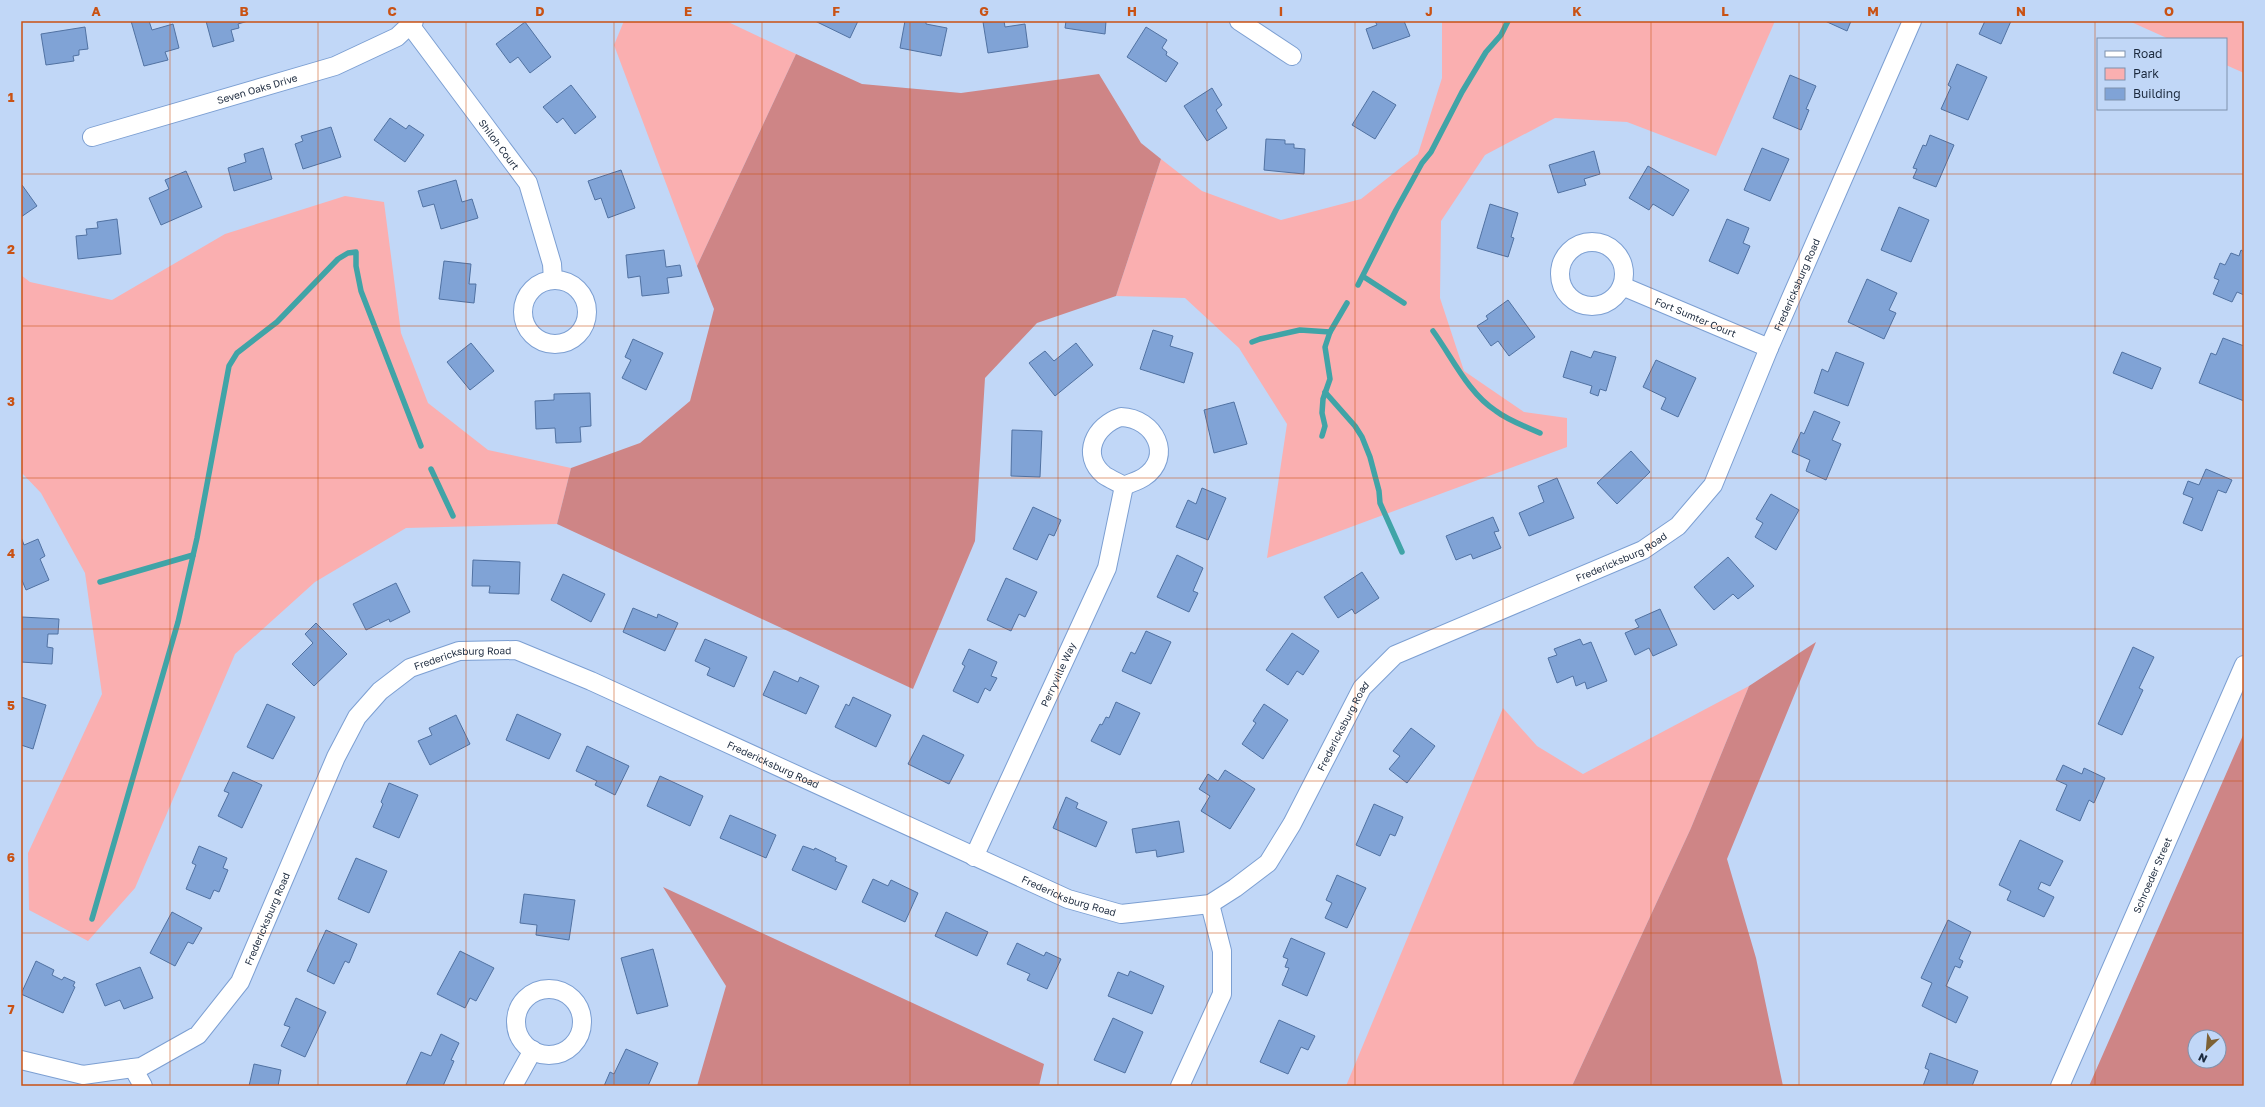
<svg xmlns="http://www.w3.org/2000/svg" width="2265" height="1107" viewBox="0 0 2265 1107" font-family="'Golos Text',sans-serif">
  <rect width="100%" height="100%" fill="#c1d7f7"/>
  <g fill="#faafb0">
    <polygon points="624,21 726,21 796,54 697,266 614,45"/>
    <polygon points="1442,21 1775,21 1716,156 1627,122 1555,118 1485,155 1441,221 1440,298 1464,371 1524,412 1567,418 1567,447 1267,558 1287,424 1239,348 1185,298 1116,296 1161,159 1202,191 1281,220 1361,199 1418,154 1442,78"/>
    <polygon points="2129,21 2244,21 2244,73 2226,65 2226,39 2169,39"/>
    <polygon points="345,196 384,202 401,333 428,403 488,450 571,468 557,524 406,528 315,582 235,654 135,888 88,941 29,910 28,853 102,694 85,573 41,493 21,472 21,275 30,282 112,300 225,234"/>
    <polygon points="1749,686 1691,828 1572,1086 1346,1086 1503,708 1537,746 1583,774"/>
  </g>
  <g fill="#ce8586" fill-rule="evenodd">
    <polygon points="796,54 862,84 961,93 1099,74 1141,143 1161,159 1116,296 1037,323 985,378 975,541 913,689 557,524 571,468 640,443 690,401 714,309 697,266"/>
    <polygon points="1816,642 1727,859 1756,958 1783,1086 1572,1086 1691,828 1749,686"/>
    <path d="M 2244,733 L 2244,1086 L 2089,1086 ZM 2195,1037 L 2219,1037 L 2219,1061 L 2195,1061 Z"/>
    <polygon points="663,887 1044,1064 1039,1086 697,1086 726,986"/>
  </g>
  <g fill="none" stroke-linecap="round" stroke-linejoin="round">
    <g stroke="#40a4a7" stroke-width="5.5">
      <polyline points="1364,277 1404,303"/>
      <polyline points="1358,285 1396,210 1422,163 1431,152 1462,92 1486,52 1501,35 1508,21"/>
      <path d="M 1433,331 C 1452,357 1468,393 1496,411 C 1509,421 1525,426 1540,433"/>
      <polyline points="1252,342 1260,339 1300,330 1330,332"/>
      <polyline points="1325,392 1355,426 1362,437 1370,457 1379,491 1380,503 1402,552"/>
      <polyline points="1322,436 1325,426 1322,413 1323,399 1330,379 1325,347 1330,332 1347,303"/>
      <polyline points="431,469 453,516"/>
      <polyline points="100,582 193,555"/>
      <polyline points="92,919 178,622 197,538 229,366 237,353 277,322 338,259 348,253 356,252 356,266 361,291 421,446"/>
    </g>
  </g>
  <g fill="#80a3d6" stroke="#5172a2">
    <polygon points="131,21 149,21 152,30 173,24 179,48 165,52 168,60 144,66"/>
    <polygon points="206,21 248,21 238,24 239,28 231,30 234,41 213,47"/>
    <polygon points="815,21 858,21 850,38"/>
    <polygon points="905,21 926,21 926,24 947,28 941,56 900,48"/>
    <polygon points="1004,21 1005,27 1025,24 1028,47 988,53 983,22"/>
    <polygon points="1066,21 1106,21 1105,34 1065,28"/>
    <polygon points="1375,21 1404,21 1410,36 1373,49 1366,29 1377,25"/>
    <polygon points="1825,21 1851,21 1847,31"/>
    <polygon points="1985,21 2011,21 2001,44 1979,34"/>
    <polygon points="525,22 551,57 530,73 518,57 510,63 496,44"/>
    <polygon points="85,27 88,49 79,50 79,55 73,56 74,61 46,65 41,34"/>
    <polygon points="1146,27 1167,40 1162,48 1167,52 1166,55 1178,63 1166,82 1127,57"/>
    <polygon points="1957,64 1987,77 1968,120 1941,109 1951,87 1948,85"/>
    <polygon points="1790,75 1816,86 1806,109 1809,110 1801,130 1773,118"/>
    <polygon points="571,85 596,117 575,134 563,118 557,123 543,107"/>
    <polygon points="1212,88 1222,105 1216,110 1227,128 1207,141 1184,106"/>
    <polygon points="1373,91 1396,105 1375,139 1352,125"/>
    <polygon points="390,118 406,129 409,125 424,135 405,162 374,140"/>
    <polygon points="331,127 341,157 303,169 295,144 303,141 301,136"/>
    <polygon points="1930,135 1954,145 1936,187 1913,178 1917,169 1913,168 1923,145 1926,146"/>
    <polygon points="1266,139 1285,140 1285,144 1294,144 1294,148 1305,149 1304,174 1264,170"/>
    <polygon points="263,148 272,179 234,191 228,168 246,162 244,154"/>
    <polygon points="1762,148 1789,159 1770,201 1744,190"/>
    <polygon points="1594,151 1600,174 1584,179 1586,185 1558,193 1549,165"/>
    <polygon points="1648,166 1689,190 1673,216 1653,204 1649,210 1629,198"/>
    <polygon points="621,170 635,208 608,218 601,198 595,200 588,181"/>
    <polygon points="186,171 202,207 161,225 149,198 169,189 165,180"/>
    <polygon points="456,180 462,202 472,199 478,218 441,229 434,204 423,207 418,191"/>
    <polygon points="22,185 37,206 21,217 21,186"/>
    <polygon points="1490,204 1518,213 1511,237 1514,238 1508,257 1477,248"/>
    <polygon points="1899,207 1929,220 1911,262 1881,250"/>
    <polygon points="117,219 121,254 78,259 76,236 87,235 86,229 98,228 97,222"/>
    <polygon points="1727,219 1749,228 1743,243 1750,246 1738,274 1709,261"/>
    <polygon points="664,250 666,267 680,265 682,276 667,278 669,293 642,296 640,276 628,278 626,255"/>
    <polygon points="2241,250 2244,252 2244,295 2237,292 2232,302 2213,294 2219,280 2214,278 2220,263 2225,265 2231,253 2239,256"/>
    <polygon points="444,261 471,264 469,284 476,284 474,303 439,299"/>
    <polygon points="1867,279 1897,293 1889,310 1896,313 1884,339 1848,322"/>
    <polygon points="1508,300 1535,337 1509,356 1498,341 1491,346 1477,326 1488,319 1486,316"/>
    <polygon points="1153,330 1173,336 1170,346 1193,353 1184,383 1140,369"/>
    <polygon points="2223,338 2244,346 2244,401 2199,383 2211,353 2216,355"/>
    <polygon points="633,339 663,353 646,390 622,378 631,360 625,357"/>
    <polygon points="471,343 494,371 470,390 447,362"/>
    <polygon points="1076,343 1093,365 1055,396 1029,363 1045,351 1054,361"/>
    <polygon points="1571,351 1591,358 1594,351 1616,357 1606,391 1600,389 1598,396 1590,393 1592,386 1563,377"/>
    <polygon points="1836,352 1864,363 1848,406 1814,393 1822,369 1828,372"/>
    <polygon points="2122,352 2161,368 2152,389 2113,373"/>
    <polygon points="1656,360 1696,378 1678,417 1661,409 1666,398 1643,387"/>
    <polygon points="590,393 591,426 580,427 581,442 556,443 555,428 536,429 535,401 554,400 554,394"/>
    <polygon points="1234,402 1247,444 1214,453 1204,410"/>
    <polygon points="1814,411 1840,422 1832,440 1841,444 1826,480 1806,471 1810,460 1792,452 1801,432 1804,434"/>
    <polygon points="1012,430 1042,431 1040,477 1011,476"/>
    <polygon points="1631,451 1650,472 1617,504 1597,483"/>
    <polygon points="2206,469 2232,480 2226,493 2218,490 2202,531 2183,523 2193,498 2183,494 2188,481 2199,485"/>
    <polygon points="1557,478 1574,518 1529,536 1519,513 1544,502 1538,486"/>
    <polygon points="1202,488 1226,498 1208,540 1176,527 1188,500 1196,504"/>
    <polygon points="1771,494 1799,510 1776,550 1755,537 1763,523 1756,519"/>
    <polygon points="1033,507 1061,520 1054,536 1049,534 1037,560 1013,549"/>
    <polygon points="1493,517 1499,531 1494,532 1501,548 1473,559 1471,554 1456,560 1446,536"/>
    <polygon points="21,537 24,545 38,539 45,556 40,559 49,580 26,590 21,578"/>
    <polygon points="1177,555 1203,568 1193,591 1198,593 1189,612 1157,597"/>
    <polygon points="1728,557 1754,586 1738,599 1733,594 1714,610 1694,587"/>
    <polygon points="473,560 520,562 519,594 489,593 490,586 472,586"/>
    <polygon points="1362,572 1379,598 1355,614 1352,609 1338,618 1324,597"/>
    <polygon points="563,574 605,594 591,622 551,600"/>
    <polygon points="1006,578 1037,592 1025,617 1019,614 1011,631 987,620"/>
    <polygon points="396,583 410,612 390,622 389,619 366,630 353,604"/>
    <polygon points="633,608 657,618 658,614 678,623 665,651 623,632"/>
    <polygon points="1660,609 1677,645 1653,656 1649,648 1635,655 1625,633 1639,627 1635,620"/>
    <polygon points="22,617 59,619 58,634 48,634 47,647 53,648 52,664 21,662"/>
    <polygon points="316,623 347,654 314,686 292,664 313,643 305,634"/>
    <polygon points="1146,631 1171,642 1151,684 1122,671 1131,652 1135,654"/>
    <polygon points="1292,633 1319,651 1303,675 1297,671 1288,685 1266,670"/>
    <polygon points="705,639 747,657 734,687 707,675 710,668 695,661"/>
    <polygon points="1580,639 1583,645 1591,642 1607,681 1587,689 1585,682 1576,686 1573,676 1557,683 1548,658 1557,655 1554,649"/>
    <polygon points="2133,647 2154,657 2139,688 2143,690 2122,735 2098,724"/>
    <polygon points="969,649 997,662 991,676 997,678 990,691 985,688 978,703 953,691 965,666 962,664"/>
    <polygon points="774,671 798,682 800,677 819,686 806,714 763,695"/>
    <polygon points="21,697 46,705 33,749 21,745"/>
    <polygon points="853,697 891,715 876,747 835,727 846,704 849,706"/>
    <polygon points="1116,702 1140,713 1120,755 1091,741 1100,724 1102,725 1106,717 1109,718"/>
    <polygon points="267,704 295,717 273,759 247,747"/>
    <polygon points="1264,704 1288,720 1263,759 1242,744 1256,723 1253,721"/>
    <polygon points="517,714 561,734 549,759 506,740"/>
    <polygon points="456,715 470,744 430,765 418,741 432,735 429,728"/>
    <polygon points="1411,728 1435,746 1407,783 1389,769 1400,756 1393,751"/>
    <polygon points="923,735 964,755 949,784 908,764"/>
    <polygon points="587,746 629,766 615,795 595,785 597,781 576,771"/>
    <polygon points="2063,765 2082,774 2084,768 2105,778 2094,803 2089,800 2080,821 2056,810 2067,785 2056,780"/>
    <polygon points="1225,770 1255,789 1230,829 1201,811 1210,796 1199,789 1208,774 1218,781"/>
    <polygon points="233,772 262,785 242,828 218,816 229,793 224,791"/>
    <polygon points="660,776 703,796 690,826 647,806"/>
    <polygon points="389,783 418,795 399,838 373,827 383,804 381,802"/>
    <polygon points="1066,797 1078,803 1076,808 1107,822 1096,847 1053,828"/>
    <polygon points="1374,804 1403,817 1395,836 1390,834 1380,856 1356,845"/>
    <polygon points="730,815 776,835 766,858 720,838"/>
    <polygon points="1179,821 1184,852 1157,857 1156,850 1136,853 1132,829"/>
    <polygon points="2020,840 2063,861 2050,886 2041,882 2038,889 2054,897 2044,917 2007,900 2011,891 1999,885"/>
    <polygon points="199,846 227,858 223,868 228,870 219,892 214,890 210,899 186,889 196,865 192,863"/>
    <polygon points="803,846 814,850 815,848 836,858 835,861 847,866 836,890 792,870"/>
    <polygon points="356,858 387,871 369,913 338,899"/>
    <polygon points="1337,875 1366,888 1347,928 1325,918 1332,903 1326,900"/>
    <polygon points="873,879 888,886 891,880 918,893 905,922 862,902"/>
    <polygon points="524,894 575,900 569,940 536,935 537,925 520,923"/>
    <polygon points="172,912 202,928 193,944 188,942 175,966 150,953"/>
    <polygon points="946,912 988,932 977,956 935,936"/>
    <polygon points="1948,920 1971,932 1959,959 1963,961 1960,968 1955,966 1946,986 1968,997 1956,1023 1922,1006 1932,983 1921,978"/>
    <polygon points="326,930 357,944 349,963 345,961 334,984 307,971"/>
    <polygon points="1291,938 1325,953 1307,996 1282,985 1289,968 1285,967 1288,959 1283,957"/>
    <polygon points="1017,943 1044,956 1046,952 1061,959 1047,989 1027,980 1030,974 1007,964"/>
    <polygon points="653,949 668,1006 637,1014 621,958"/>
    <polygon points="460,951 494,968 476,1001 470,998 465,1008 437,994"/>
    <polygon points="36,961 54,970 52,975 62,980 64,977 75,982 73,986 75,987 63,1013 21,994"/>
    <polygon points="140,967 153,998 124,1009 120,1000 105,1006 96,984"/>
    <polygon points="1130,971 1164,986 1152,1014 1108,996 1118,972 1128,976"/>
    <polygon points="296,998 326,1012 305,1057 281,1046 290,1027 284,1025"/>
    <polygon points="1113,1018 1143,1032 1125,1073 1094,1060"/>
    <polygon points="1279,1020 1315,1036 1308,1050 1301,1047 1288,1074 1260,1062"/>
    <polygon points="441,1034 459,1043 451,1060 454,1061 443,1086 406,1085 421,1052 431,1056"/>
    <polygon points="626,1049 658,1063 648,1086 604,1086 610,1072 614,1074"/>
    <polygon points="1930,1053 1978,1071 1972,1086 1923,1086 1929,1070 1925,1068"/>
    <polygon points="254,1064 281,1070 278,1086 249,1086"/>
  </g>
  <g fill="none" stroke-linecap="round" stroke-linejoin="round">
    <defs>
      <g id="street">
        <polyline points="1239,21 1292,56"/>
        <path id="s1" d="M 410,25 L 528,183 L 552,264 L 553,280"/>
        <path id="s2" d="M 92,137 L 335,66 L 397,37 L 414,21"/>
        <circle cx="1592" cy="274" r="32"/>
        <circle cx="555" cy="312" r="32"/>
        <path id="s3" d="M 1622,286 L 1769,348"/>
        <path d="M 1121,417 C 1155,418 1174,457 1144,477 C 1138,481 1130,483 1124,486 C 1117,482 1110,479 1104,475 C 1080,455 1095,425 1121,417 Z"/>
        <path id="s4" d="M 974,857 L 1107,568 L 1124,486"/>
        <circle cx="549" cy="1022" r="33"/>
        <path id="s5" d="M 21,1060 L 83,1075 L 133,1068 L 141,1067 L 198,1035 L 240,982 L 336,757 L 357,717 L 380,691 L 410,668 L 459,651 L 516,650 L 591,681 L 1068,899 L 1121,914 L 1210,904 L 1235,888 L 1268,863 L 1292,824 L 1362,688 L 1395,655 L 1643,550 L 1678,526 L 1713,485 L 1769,348 L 1912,21"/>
        <polyline points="133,1068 143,1086"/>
        <polyline points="513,1086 533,1050"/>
        <polyline points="1180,1086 1222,994 1222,951 1210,904"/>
        <path id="s6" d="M 2060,1086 L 2244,665"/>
      </g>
    </defs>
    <use href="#street" stroke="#7c9fd2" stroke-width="20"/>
    <use href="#street" stroke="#fff" stroke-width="18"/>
  </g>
  <path fill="none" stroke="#c95214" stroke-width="1" stroke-opacity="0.55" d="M 170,21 L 170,1086M 318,21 L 318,1086M 466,21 L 466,1086M 614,21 L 614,1086M 762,21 L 762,1086M 910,21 L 910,1086M 1058,21 L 1058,1086M 1207,21 L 1207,1086M 1355,21 L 1355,1086M 1503,21 L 1503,1086M 1651,21 L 1651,1086M 1799,21 L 1799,1086M 1947,21 L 1947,1086M 2095,21 L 2095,1086M 21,174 L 2244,174M 21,326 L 2244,326M 21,478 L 2244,478M 21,629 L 2244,629M 21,781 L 2244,781M 21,933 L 2244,933"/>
  <g text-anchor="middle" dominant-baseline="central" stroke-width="3" stroke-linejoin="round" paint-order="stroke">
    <g font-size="10" fill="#1c2a3e" stroke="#c1d7f7">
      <text stroke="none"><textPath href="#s2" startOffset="172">Seven Oaks Drive</textPath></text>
      <text stroke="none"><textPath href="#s1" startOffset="149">Shiloh Court</textPath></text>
      <text stroke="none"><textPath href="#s5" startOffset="2376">Fredericksburg Road</textPath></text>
      <text stroke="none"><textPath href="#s3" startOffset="80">Fort Sumter Court</textPath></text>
      <text stroke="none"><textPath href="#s5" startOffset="2040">Fredericksburg Road</textPath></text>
      <text stroke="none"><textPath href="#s5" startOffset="672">Fredericksburg Road</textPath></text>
      <text stroke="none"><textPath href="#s4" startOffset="201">Perryville Way</textPath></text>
      <text stroke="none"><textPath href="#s5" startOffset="1704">Fredericksburg Road</textPath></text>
      <text stroke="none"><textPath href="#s5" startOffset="1008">Fredericksburg Road</textPath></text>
      <text stroke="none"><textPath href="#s6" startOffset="230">Schroeder Street</textPath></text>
      <text stroke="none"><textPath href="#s5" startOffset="1332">Fredericksburg Road</textPath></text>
      <text stroke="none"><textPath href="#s5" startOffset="324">Fredericksburg Road</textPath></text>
    </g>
  </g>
  <rect width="2265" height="1107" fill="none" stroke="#c1d7f7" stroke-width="44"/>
  <rect x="2097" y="38" width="130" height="72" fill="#c1d7f7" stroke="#7f92ad"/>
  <rect x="2105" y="51" width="20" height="6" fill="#ffffff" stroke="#7f92ad"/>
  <text x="2133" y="58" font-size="12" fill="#1c2a3e">Road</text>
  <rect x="2105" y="68" width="20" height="12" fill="#faafb0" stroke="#7f92ad"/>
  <text x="2133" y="78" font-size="12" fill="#1c2a3e">Park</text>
  <rect x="2105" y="88" width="20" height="12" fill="#80a3d6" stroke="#7f92ad"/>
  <text x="2133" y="98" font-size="12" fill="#1c2a3e">Building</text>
  <g transform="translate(2207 1049) rotate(206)"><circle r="19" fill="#c1d7f7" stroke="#7f92ad"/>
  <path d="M0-3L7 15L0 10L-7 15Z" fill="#7d6134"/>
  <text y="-6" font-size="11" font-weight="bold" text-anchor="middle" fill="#1c2a3e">N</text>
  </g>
  <rect x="22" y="22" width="2221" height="1063" fill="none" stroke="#c95214" stroke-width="1.5"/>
  <g font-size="13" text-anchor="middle" font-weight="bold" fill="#c95214">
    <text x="96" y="16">A</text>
    <text x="244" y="16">B</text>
    <text x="392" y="16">C</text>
    <text x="540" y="16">D</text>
    <text x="688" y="16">E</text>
    <text x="836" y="16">F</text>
    <text x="984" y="16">G</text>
    <text x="1132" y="16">H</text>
    <text x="1281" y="16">I</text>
    <text x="1429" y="16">J</text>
    <text x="1577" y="16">K</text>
    <text x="1725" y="16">L</text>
    <text x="1873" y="16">M</text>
    <text x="2021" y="16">N</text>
    <text x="2169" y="16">O</text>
    <text x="11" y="102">1</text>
    <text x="11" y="254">2</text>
    <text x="11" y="406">3</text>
    <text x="11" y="558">4</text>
    <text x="11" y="710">5</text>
    <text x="11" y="862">6</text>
    <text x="11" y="1014">7</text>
  </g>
</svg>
